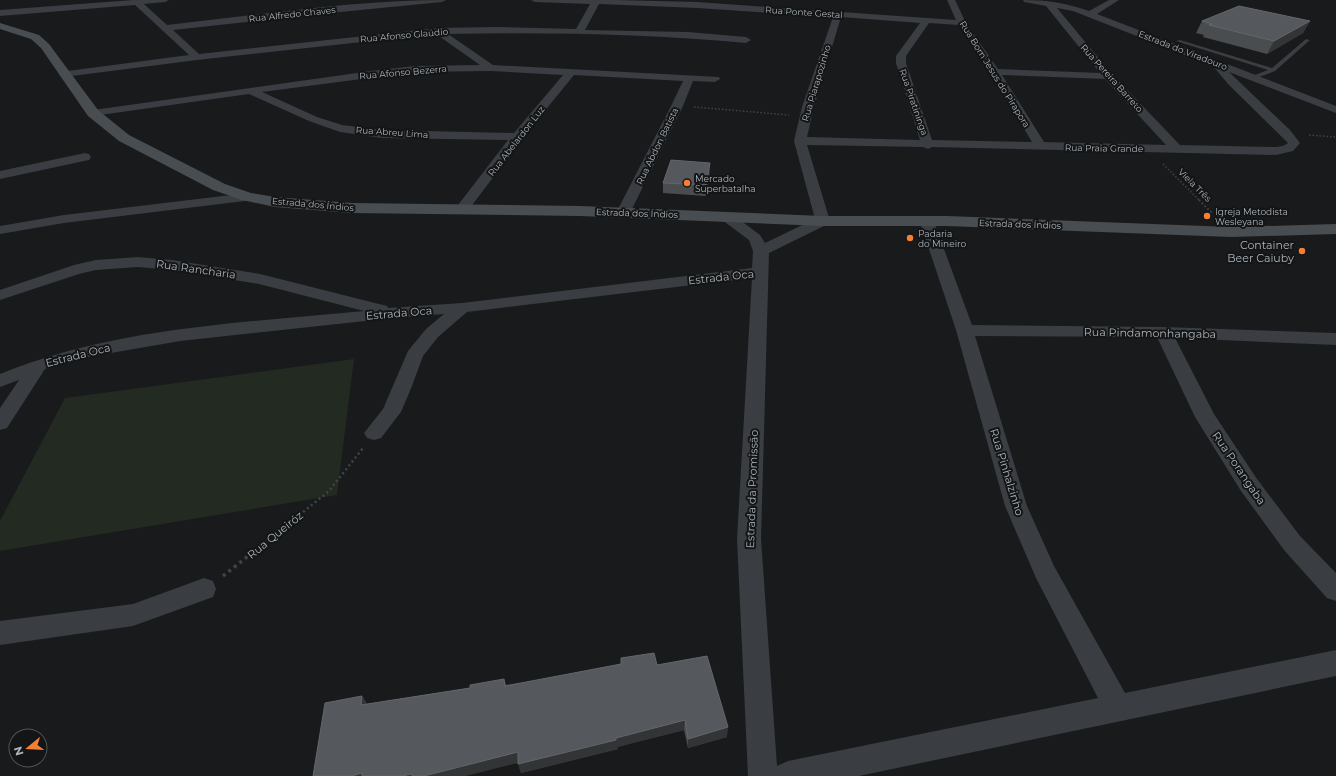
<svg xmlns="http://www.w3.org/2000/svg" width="1336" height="776" viewBox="0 0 1336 776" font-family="Montserrat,sans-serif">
  <rect width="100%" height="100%" fill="#191a1b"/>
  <polygon fill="#222a21" points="354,359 337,495 0,551 0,521 65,398"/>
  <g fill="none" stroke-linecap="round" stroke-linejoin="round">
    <g stroke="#404448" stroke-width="1.5" stroke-dasharray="1.5 2" stroke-linecap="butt">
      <polyline points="694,107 789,115"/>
      <polyline points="1309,135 1336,137"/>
      <polyline points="1163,164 1200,201"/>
    </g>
    <polyline stroke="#404448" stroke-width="2" stroke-dasharray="1.5 2.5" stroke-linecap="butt" points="1199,200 1213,214"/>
    <polyline stroke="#404448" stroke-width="2.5" stroke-dasharray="2 3" stroke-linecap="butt" points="276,534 329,491 363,448"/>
    <polyline stroke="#404448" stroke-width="3.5" stroke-dasharray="3 4" stroke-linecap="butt" points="223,576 277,533"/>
    <polygon fill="#3a3d41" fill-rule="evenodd" points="1306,39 1310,40 1275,71 1254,79 1251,77 1252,76 1268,70 1176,41 1180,40 1272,68"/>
    <g fill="#3a3d41" fill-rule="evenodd">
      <path d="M 133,0 L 169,0 L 165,2 L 144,4 L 167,25 C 260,15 353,0 446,0 L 442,2 L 330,13 L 173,30 L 199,54 L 438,28 L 498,27 L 576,29 L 590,4 L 535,2 L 531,0 L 616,0 L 697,2 L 956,20 L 947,0 L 955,0 L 966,23 L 998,69 L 1100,73 L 1046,6 L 1024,2 L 1023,0 C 1046,0 1067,3 1089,11 L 1109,0 L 1119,0 L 1097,14 L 1336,106 L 1336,113 L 1229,72 L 1290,130 L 1300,143 L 1293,151 L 1276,155 L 932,147 L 928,149 L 923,147 L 807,145 L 830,221 L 828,224 L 769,253 L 761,539 L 777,766 L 788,761 L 1098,698 L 1036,578 L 1005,506 L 956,330 L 920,222 L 922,219 L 927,218 L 932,219 L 934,222 L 972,325 L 1163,327 L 1336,333 L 1336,345 L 1175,338 L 1214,414 L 1257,479 L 1300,536 L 1336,573 L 1336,601 L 1327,598 L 1284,550 L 1241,491 L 1195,417 L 1157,337 L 975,336 L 1027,506 L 1054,566 L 1125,693 L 1336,650 L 1336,676 L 859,776 L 748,776 L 737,539 L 752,278 L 467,312 L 438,337 L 423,356 L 412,386 L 401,412 L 381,438 L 374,440 L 367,438 L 364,433 L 383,409 L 408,351 L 426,329 L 444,314 L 393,318 L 180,341 L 82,358 L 45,369 L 7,428 L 0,430 L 0,408 L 19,380 L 0,387 L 0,374 C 115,327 242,323 364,311 L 259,284 L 172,270 L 138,267 L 96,270 L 79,274 L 0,300 L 0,290 L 74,265 L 96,260 L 138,257 L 172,260 L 260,274 L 387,306 L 388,308 L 462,303 L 752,268 L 753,251 L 749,240 L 722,220 L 720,217 L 722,214 L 727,213 L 732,214 L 760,235 L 765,243 L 815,219 L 794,141 L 802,107 L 833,17 L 697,8 L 599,4 L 585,30 L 688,32 L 746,37 L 751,40 L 746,43 C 647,34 547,32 448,34 L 493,65 L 719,77 L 720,79 L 715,82 L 693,81 L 683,106 L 630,213 L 628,216 L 623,217 L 618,216 L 616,213 L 671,106 L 683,81 L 574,75 L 521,140 L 467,212 L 462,213 L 457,212 L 455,209 L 508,140 L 382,138 L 340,132 L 309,121 L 249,94 L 93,116 L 89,115 L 87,113 L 89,111 L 93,110 L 371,71 L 415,66 L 480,65 L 436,34 L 197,60 L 64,77 L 60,76 L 59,74 L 60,72 L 189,55 L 135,5 L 0,16 L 0,10 ZM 1057,8 L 1073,11 L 1213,66 L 1228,84 L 1288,143 L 1283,146 L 1276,147 L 1180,145 L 1112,74 ZM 841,17 L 920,23 L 896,56 L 896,63 L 920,140 L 807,137 L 814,107 ZM 929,23 L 959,25 L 990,72 L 1032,142 L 932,140 L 906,63 L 906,56 ZM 491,71 L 563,75 L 514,133 L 382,130 L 342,125 L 317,117 L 262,92 L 415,72 ZM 1002,75 L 1105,79 L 1166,145 L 1044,142 Z"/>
      <polygon points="85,153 89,154 91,157 89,160 0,179 0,171"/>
      <polygon points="248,193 253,194 255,197 253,200 64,223 0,234 0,226 64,215"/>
      <polygon points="204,578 213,581 216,589 213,597 133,626 0,645 0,621 133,604"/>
    </g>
    <polygon fill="#484d51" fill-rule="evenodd" points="0,23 39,35 49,44 98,110 129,135 225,184 251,193 275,197 352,203 580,206 823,216 947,216 1231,227 1336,224 1336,234 1231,237 947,226 823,226 580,216 352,213 275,207 242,200 213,190 119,141 88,116 41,48 31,39 0,29"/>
  </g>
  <g fill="#4a4d50">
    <polygon points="1202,21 1310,21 1303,33 1267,54 1203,37 1204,35 1196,33"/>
    <polygon points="710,174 706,196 663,193 663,183"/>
    <polygon points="657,665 727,737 688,748 684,730 617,747 618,749 521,773 518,763 313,776 362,696 367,704 470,688 504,679 506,685"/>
  </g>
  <g fill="#323436">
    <polygon points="1310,21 1303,33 1267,54 1274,41"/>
    <polygon points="710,163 710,174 706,196 706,185"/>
    <polygon points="362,696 368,707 361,705"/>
    <polygon points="685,720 684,730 617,747 618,749 521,773 518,764"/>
    <polygon points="728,727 727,737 688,748 688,739"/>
    <polygon points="518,752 521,762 466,776 424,776"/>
    <polygon points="362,773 365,776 352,776"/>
    <polygon points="412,774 414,776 402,776"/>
  </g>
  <g fill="#55585c" stroke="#62676a">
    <polygon points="1239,6 1310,21 1274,41 1209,25 1212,24 1202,21"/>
    <polygon points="671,160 710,163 706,185 663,183"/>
    <polygon points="654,653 657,665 707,656 728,727 688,739 685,720 616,738 616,740 518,764 518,752 424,776 412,776 412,774 402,776 362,776 362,773 352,776 313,776 325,703 362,696 361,705 470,688 470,685 504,679 505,686 621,664 621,658"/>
  </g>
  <g fill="#f77e35" stroke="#141516" stroke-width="1.5">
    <circle cx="687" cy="183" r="4"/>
    <circle cx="1207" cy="216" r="4"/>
    <circle cx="910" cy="238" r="4"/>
    <circle cx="1302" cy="251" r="4"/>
  </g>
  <g text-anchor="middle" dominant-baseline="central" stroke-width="4" stroke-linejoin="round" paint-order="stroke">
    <g font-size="9" fill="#abb5bb" stroke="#141516">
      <text transform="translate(804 12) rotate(4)">Rua Ponte Gestal</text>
      <text transform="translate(292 14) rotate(-6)">Rua Alfredo Chaves</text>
      <text transform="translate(404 35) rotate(-5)">Rua Afonso Glaúdio</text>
      <text transform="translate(1183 50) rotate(21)">Estrada do Viradouro</text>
      <text transform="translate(403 72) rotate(-5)">Rua Afonso Bezerra</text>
      <text transform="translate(995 74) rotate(58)">Rua Bom Jesus do Pirapora</text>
      <text transform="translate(1112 78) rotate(48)">Rua Pereira Barreto</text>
      <text transform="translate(816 83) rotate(-73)">Rua Piarapozinho</text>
      <text transform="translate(914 102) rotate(71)">Rua Piratininga</text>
      <text transform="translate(392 132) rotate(4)">Rua Abreu Lima</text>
      <text transform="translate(516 141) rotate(-52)">Rua Abelardon Luz</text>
      <text transform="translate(657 146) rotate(-64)">Rua Abdon Batista</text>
      <text transform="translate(1104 148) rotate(1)">Rua Praia Grande</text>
      <text transform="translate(1195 185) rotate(45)">Viela Três</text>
      <text transform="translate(313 204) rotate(5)">Estrada dos Índios</text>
      <text transform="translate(637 213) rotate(2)">Estrada dos Índios</text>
      <text transform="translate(1020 224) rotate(2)">Estrada dos Índios</text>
    </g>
    <g font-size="9" fill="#abb5bb" stroke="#141516" text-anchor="start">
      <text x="695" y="178">Mercado<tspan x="695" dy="10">Superbatalha</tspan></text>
      <text x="1215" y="211">Igreja Metodista<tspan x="1215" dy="10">Wesleyana</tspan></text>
      <text x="918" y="233">Padaria<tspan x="918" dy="10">do Mineiro</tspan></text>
    </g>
    <g font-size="11" fill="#abb5bb" stroke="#141516" text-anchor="end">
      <text x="1294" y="245">Container<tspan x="1294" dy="13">Beer Caiuby</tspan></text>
    </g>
    <g font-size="11" fill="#abb5bb" stroke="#141516">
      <text transform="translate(196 269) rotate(8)">Rua Rancharia</text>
      <text transform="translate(721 277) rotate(-6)">Estrada Oca</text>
      <text transform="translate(399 313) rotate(-5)">Estrada Oca</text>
      <text transform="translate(1150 333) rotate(1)">Rua Pindamonhangaba</text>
      <text transform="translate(78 355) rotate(-14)">Estrada Oca</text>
      <text transform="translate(1239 468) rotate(56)">Rua Porangaba</text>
      <text transform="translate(1007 472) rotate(73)">Rua Pinhalzinho</text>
      <text transform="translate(752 489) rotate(-88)">Estrada da Promissão</text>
      <text transform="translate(275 535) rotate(-39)">Rua Queiróz</text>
    </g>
  </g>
  <g transform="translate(28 748) rotate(252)"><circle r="19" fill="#141516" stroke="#505558"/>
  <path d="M0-3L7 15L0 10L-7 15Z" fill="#f77e35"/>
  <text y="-6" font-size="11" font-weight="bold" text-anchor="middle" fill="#abb5bb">N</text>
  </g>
</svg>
